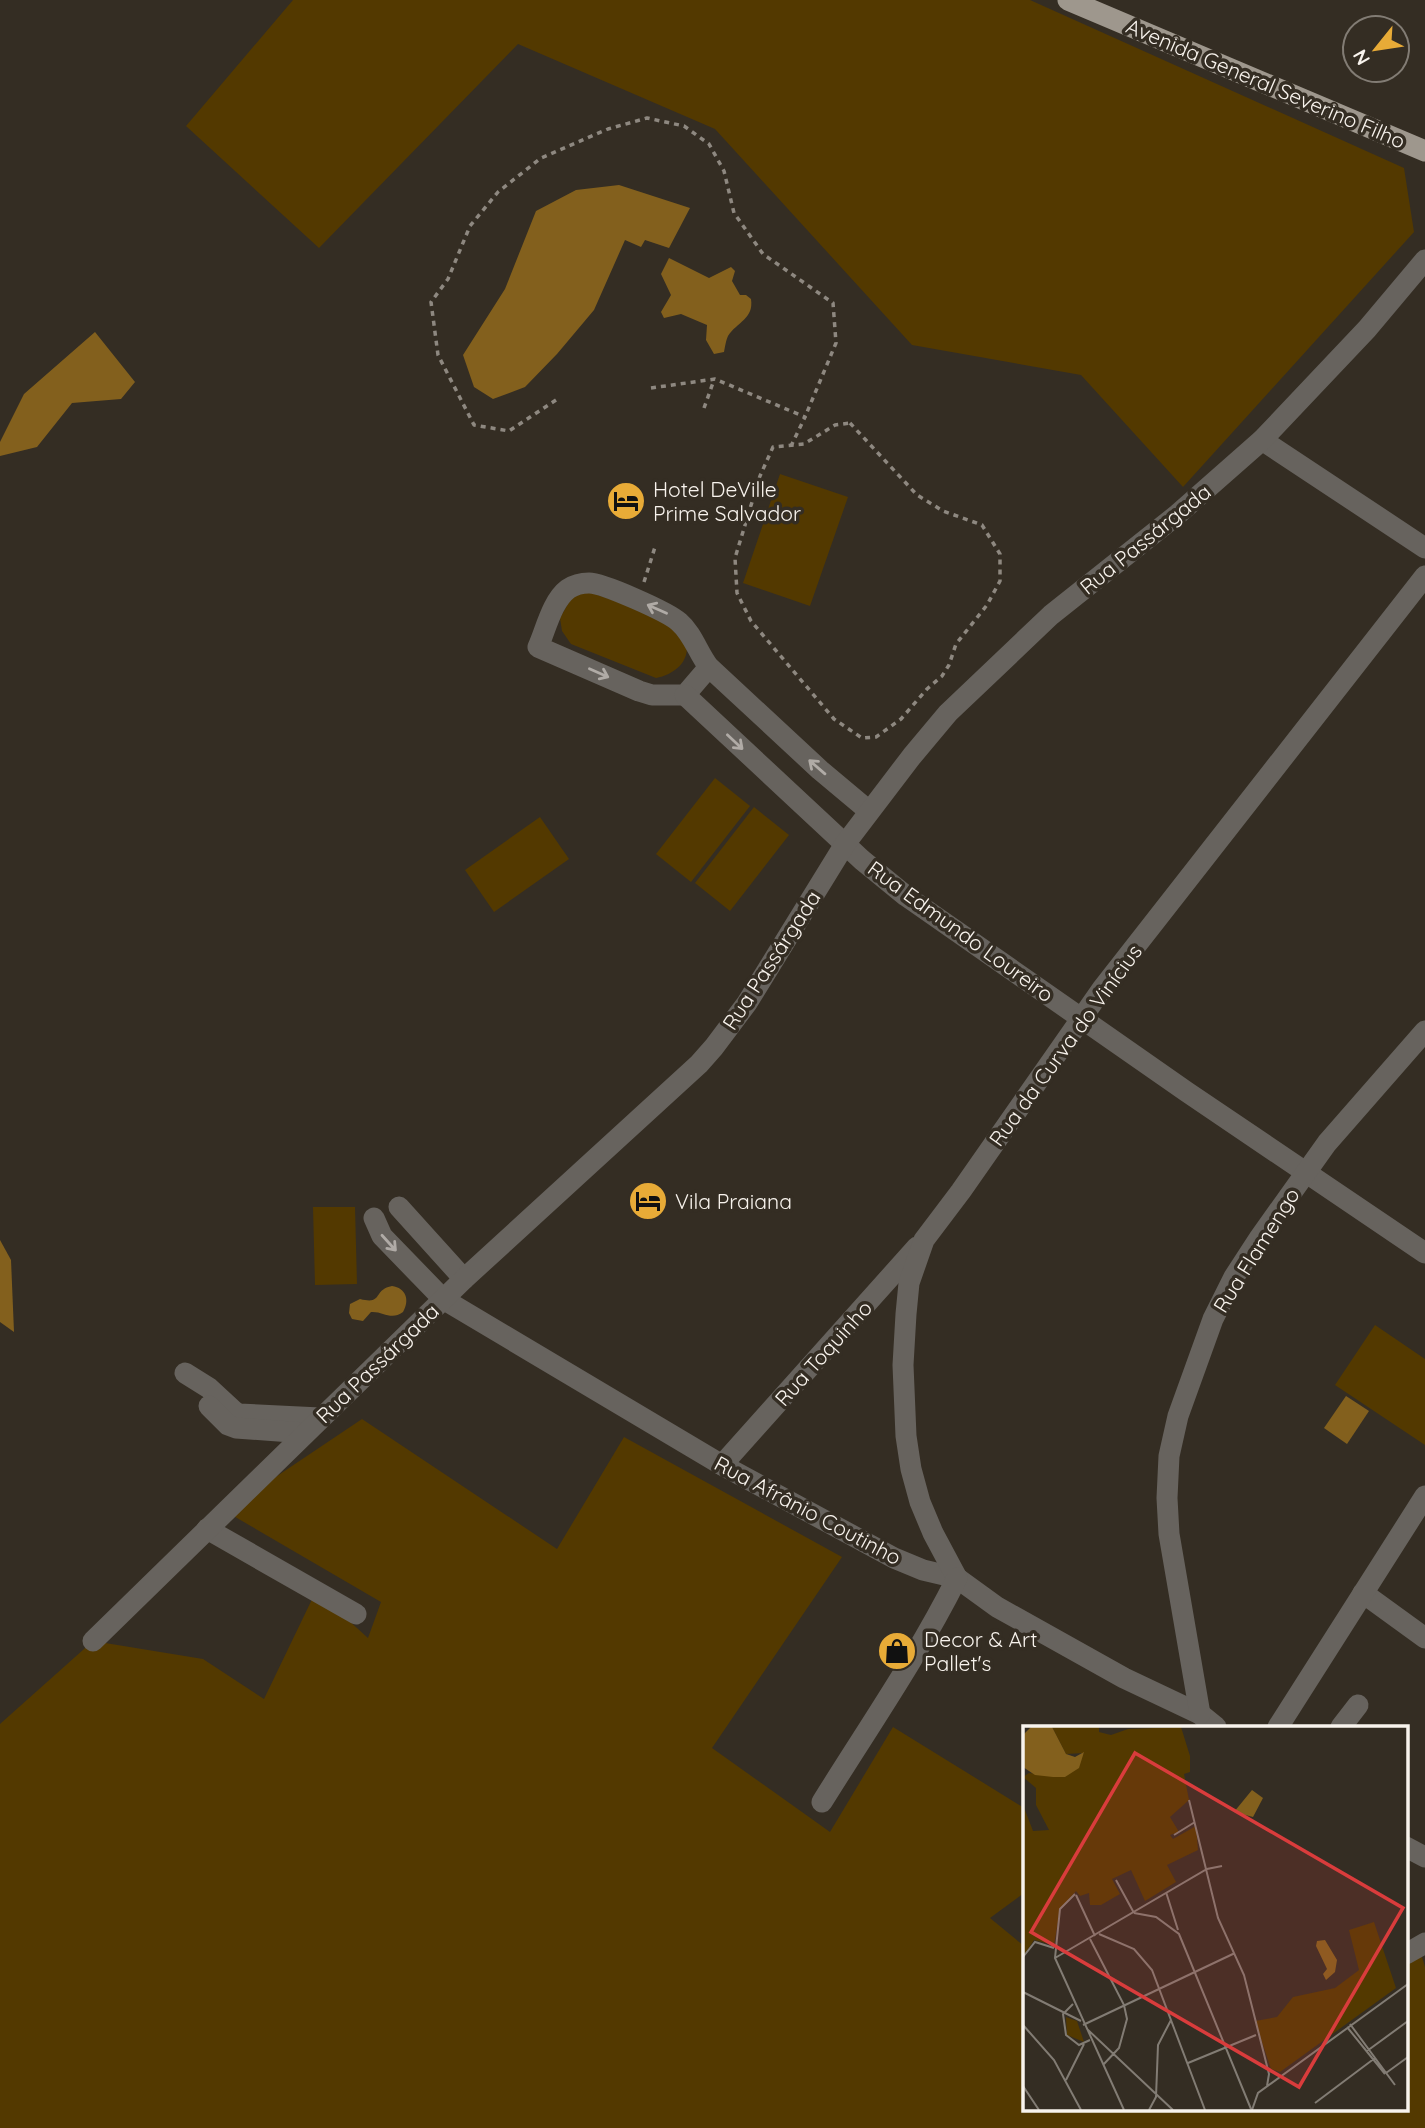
<svg xmlns="http://www.w3.org/2000/svg" width="1425" height="2128" viewBox="0 0 1425 2128" font-family="Quicksand,sans-serif">
  <rect width="100%" height="100%" fill="#342d23"/>
  <g fill="#533900">
    <polygon points="293,0 1030,0 1404,168 1414,232 1183,487 1081,375 912,345 715,129 518,44 319,248 186,126"/>
    <polygon points="780,474 848,497 810,606 743,583"/>
    <path d="M 577,588 L 675,621 C 678,627 685,635 686,642 C 691,662 673,675 656,678 L 571,644 L 562,631 L 560,618 Z"/>
    <polygon points="715,778 750,806 691,882 656,854"/>
    <polygon points="754,807 789,835 730,911 695,883"/>
    <polygon points="540,817 569,859 494,912 465,870"/>
    <polygon points="355,1207 357,1284 315,1285 313,1207"/>
    <polygon points="1375,1325 1425,1359 1425,1445 1335,1385"/>
    <polygon points="362,1419 557,1549 624,1437 842,1557 712,1748 830,1832 893,1727 1021,1806 1024,1811 1024,1893 990,1918 1024,1946 1024,1993 1021,1999 1024,2001 1024,2109 1406,2109 1406,1954 1419,1947 1425,1967 1425,2128 0,2128 0,1724 93,1641 203,1659 264,1699 316,1591 368,1638 381,1602 225,1511"/>
  </g>
  <g fill="#83601d">
    <polygon points="619,185 690,208 669,248 645,240 641,247 625,240 594,310 557,354 525,387 493,399 474,387 463,355 505,289 536,211 576,190"/>
    <path d="M 669,258 L 709,278 L 731,267 L 735,271 L 732,281 L 740,295 L 746,295 L 751,299 C 754,319 737,322 728,336 C 726,340 725,347 724,352 L 714,354 L 706,340 L 707,325 L 681,314 L 664,318 L 661,312 L 671,295 L 661,274 Z"/>
    <polygon points="95,332 135,382 121,399 72,403 37,447 0,456 0,442 24,394"/>
    <polygon points="0,1240 11,1260 14,1332 0,1322"/>
    <path d="M 392,1286 C 406,1288 410,1300 403,1312 C 391,1321 383,1311 371,1312 L 363,1321 L 352,1319 L 349,1313 L 350,1304 L 360,1299 C 384,1305 372,1290 392,1286 Z"/>
    <polygon points="1346,1396 1369,1411 1347,1444 1324,1428"/>
  </g>
  <g fill="none" stroke-linecap="round" stroke-linejoin="round">
    <g stroke="#8e8880" stroke-width="3.5" stroke-dasharray="5 5" stroke-linecap="butt">
      <polyline points="651,388 715,379 805,417 791,446"/>
      <polyline points="556,400 509,431 474,425 438,355 431,302 448,279 470,226 498,192 541,158 608,129 647,118 684,126 709,144 724,171 734,213 763,254 833,303 836,343 805,417"/>
      <polyline points="704,408 714,380"/>
      <polygon points="850,423 917,495 943,511 982,525 1000,554 1000,581 987,605 956,644 949,665 942,676 927,689 901,719 876,737 862,738 834,719 751,621 737,593 735,558 760,476 773,447 804,444 835,425"/>
      <polyline points="644,582 655,547"/>
    </g>
    <g stroke="#67635e" stroke-width="21">
      <polyline points="1262,440 1425,548"/>
      <path d="M 709,667 L 685,695 L 652,695 L 639,691 L 538,647 C 546,629 552,601 568,589 C 574,585 581,583 589,583 C 603,583 668,612 679,622 C 693,634 698,653 709,667 L 820,770 L 869,811"/>
      <polyline points="685,695 862,860 906,896 1187,1092 1425,1253"/>
      <polyline points="399,1207 464,1279"/>
      <polyline points="374,1218 382,1236 443,1299 722,1465 894,1558 923,1570 957,1578 997,1607 1124,1678 1200,1714 1216,1727"/>
      <polyline points="185,1373 209,1388 235,1412 239,1414 320,1418"/>
      <polyline points="209,1406 228,1425 236,1428 305,1433"/>
      <polyline points="722,1465 917,1247"/>
      <polyline points="207,1529 356,1614"/>
      <polyline points="957,1578 933,1533 920,1502 911,1469 906,1436 903,1365 906,1314 909,1283 924,1240 961,1191 1102,989 1425,576"/>
      <polyline points="1363,1593 1425,1638"/>
      <polyline points="93,1641 464,1279 699,1064 714,1047 747,1003 845,844 912,756 948,713 1051,615 1178,514 1262,440 1367,329 1425,260"/>
      <polyline points="1200,1714 1169,1534 1167,1498 1169,1456 1178,1416 1213,1319 1234,1277 1260,1237 1327,1143 1425,1031"/>
      <polyline points="1278,1727 1425,1496"/>
      <polyline points="1341,1727 1358,1705"/>
      <path d="M 822,1802 C 868,1728 918,1656 957,1578"/>
      <polyline points="1406,1847 1425,1857"/>
      <polyline points="1406,1954 1425,1943"/>
    </g>
    <polyline stroke="#9e978d" stroke-width="21" points="1068,0 1425,151"/>
  </g>
  <defs><path id="oneway-shaft" d="M-6 0H5M1.5-3L5.5 0L1.5 3" fill="none" stroke-width="1.6" stroke-linecap="round" stroke-linejoin="round" transform="scale(1.75)"/></defs>
  <g stroke="#b0aba6">
    <use href="#oneway-shaft" transform="translate(657 609) rotate(-156)"/>
    <use href="#oneway-shaft" transform="translate(599 673) rotate(24)"/>
    <use href="#oneway-shaft" transform="translate(735 742) rotate(43)"/>
    <use href="#oneway-shaft" transform="translate(817 767) rotate(-139)"/>
    <use href="#oneway-shaft" transform="translate(389 1243) rotate(48)"/>
  </g>
  <defs>
    <symbol id="hotel-disc" viewBox="-11 -11 22 22"><circle r="9.5" fill="#e8ab37" stroke="#342d23"/><path d="M-6-4.5h1.5V1H6V5H4.5V3h-9V5H-6ZM-4 0a1.8 1.8 0 1 1 3.6 0ZM.5 0V-2.5h3Q6-2.5 6 0Z" fill="#111"/></symbol>
    <symbol id="shop-disc" viewBox="-11 -11 22 22"><circle r="9.5" fill="#e8ab37" stroke="#342d23"/><path d="M-5-2.5h2.3a2.7 3.5 0 0 1 5.4 0H5L5.5 6h-11ZM-1.5-2.5h3a1.5 2.3 0 0 0-3 0Z" fill="#111"/></symbol>
  </defs>
  <g fill-rule="evenodd">
    <use href="#hotel-disc" x="604" y="479" width="44" height="44"/>
    <use href="#hotel-disc" x="626" y="1179" width="44" height="44"/>
    <use href="#shop-disc" x="875" y="1629" width="44" height="44"/>
  </g>
  <g text-anchor="middle" dominant-baseline="central" stroke-width="7" stroke-linejoin="round" paint-order="stroke">
    <g font-size="21" fill="#f8f3ed" stroke="#342d23">
      <text transform="translate(1266 83) rotate(23)">Avenida General Severino Filho</text>
      <text transform="translate(1145 539) rotate(-39)">Rua Passárgada</text>
      <text transform="translate(961 931) rotate(36)">Rua Edmundo Loureiro</text>
      <text transform="translate(771 960) rotate(-57)">Rua Passárgada</text>
      <text transform="translate(1065 1045) rotate(-54)">Rua da Curva do Vinícius</text>
      <text transform="translate(1256 1250) rotate(-58)">Rua Flamengo</text>
      <text transform="translate(823 1353) rotate(-48)">Rua Toquinho</text>
      <text transform="translate(377 1363) rotate(-44)">Rua Passárgada</text>
      <text transform="translate(808 1510) rotate(28)">Rua Afrânio Coutinho</text>
    </g>
    <g font-size="21" fill="#f8f3ed" stroke="#342d23" text-anchor="start">
      <text x="653" y="489">Hotel DeVille<tspan x="653" dy="24">Prime Salvador</tspan></text>
      <text x="675" y="1201">Vila Praiana</text>
      <text x="924" y="1639">Decor &amp; Art<tspan x="924" dy="24">Pallet's</tspan></text>
    </g>
  </g>
  <g transform="translate(1023 1726)">
    <rect width="385" height="385" fill="#342d23"/>
    <path d="M 29,1 L 76,1 L 76,6 L 88,9 L 105,3 L 158,1 L 167,30 L 167,46 L 161,48 L 166,74 L 147,91 L 156,106 L 147,109 L 150,113 L 173,100 L 175,124 L 144,139 L 153,156 L 122,175 L 108,144 L 89,153 L 97,168 L 78,179 L 67,179 L 66,167 L 57,170 L 53,165 L 37,183 L 31,219 L 11,214 L 0,231 L 0,79 L 10,105 L 26,104 L 13,79 L 13,62 L 0,51 L 6,47 L 42,51 L 61,27 L 43,28 ZM 351,196 L 373,262 L 257,346 L 248,343 L 232,295 L 254,291 L 270,271 L 312,262 L 336,244 L 326,204 ZM 43,291 L 54,295 L 61,316 L 44,309 Z" fill="#533900"/>
    <path d="M 8,1 L 29,1 L 43,28 L 52,31 L 61,26 L 56,42 L 42,51 L 30,51 L 12,49 L 0,41 L 0,9 ZM 229,64 L 240,72 L 230,91 L 211,86 ZM 302,214 L 314,234 L 312,246 L 303,254 L 300,248 L 304,243 L 293,220 L 294,215 Z" fill="#83601d"/>
    <path fill="none" stroke="#827c74" stroke-width="2" d="M 166,74 L 195,192 L 221,249 L 246,348 L 244,360M 151,109 L 172,96M 93,154 L 111,187M 143,166 L 155,204M 52,168 L 37,183 L 32,232 L 101,384M 53,169 L 72,210M 111,187 L 133,191 L 156,208 L 228,383M 76,208 L 111,223 L 129,244 L 182,384M 67,213 L 101,279 L 104,293 L 96,322 L 80,339M 0,231 L 12,216 L 31,222M 32,232 L 184,143 L 199,140M 0,266 L 58,295M 50,278 L 40,288 L 43,309 L 56,319 L 67,314M 327,298 L 372,359M 0,299 L 31,334 L 58,384M 60,299 L 212,227M 324,301 L 362,348M 64,303 L 150,384M 344,325 L 385,295M 165,337 L 233,309M 363,347 L 385,331M 43,354 L 61,318M 0,360 L 16,384M 292,377 L 352,332M 126,384 L 133,371 L 135,319 L 148,294M 229,384 L 235,367 L 385,258"/>
    <path fill="#d93c3c" fill-opacity="0.15" stroke="#d93c3c" stroke-width="3.5" d="M 112,27 L 380,182 L 276,361 L 8,206 Z"/>
    <rect width="385" height="385" fill="none" stroke="#f8f3ed" stroke-width="3.5"/>
  </g>
  <g transform="translate(1376 49) rotate(240)"><circle r="33" fill="#342d23" stroke="#827c74" stroke-width="2"/>
  <path d="M0-5L12 26L0 18L-12 26Z" fill="#e8ab37"/>
  <text y="-10" font-size="19" font-weight="bold" text-anchor="middle" fill="#f8f3ed">N</text>
  </g>
</svg>
